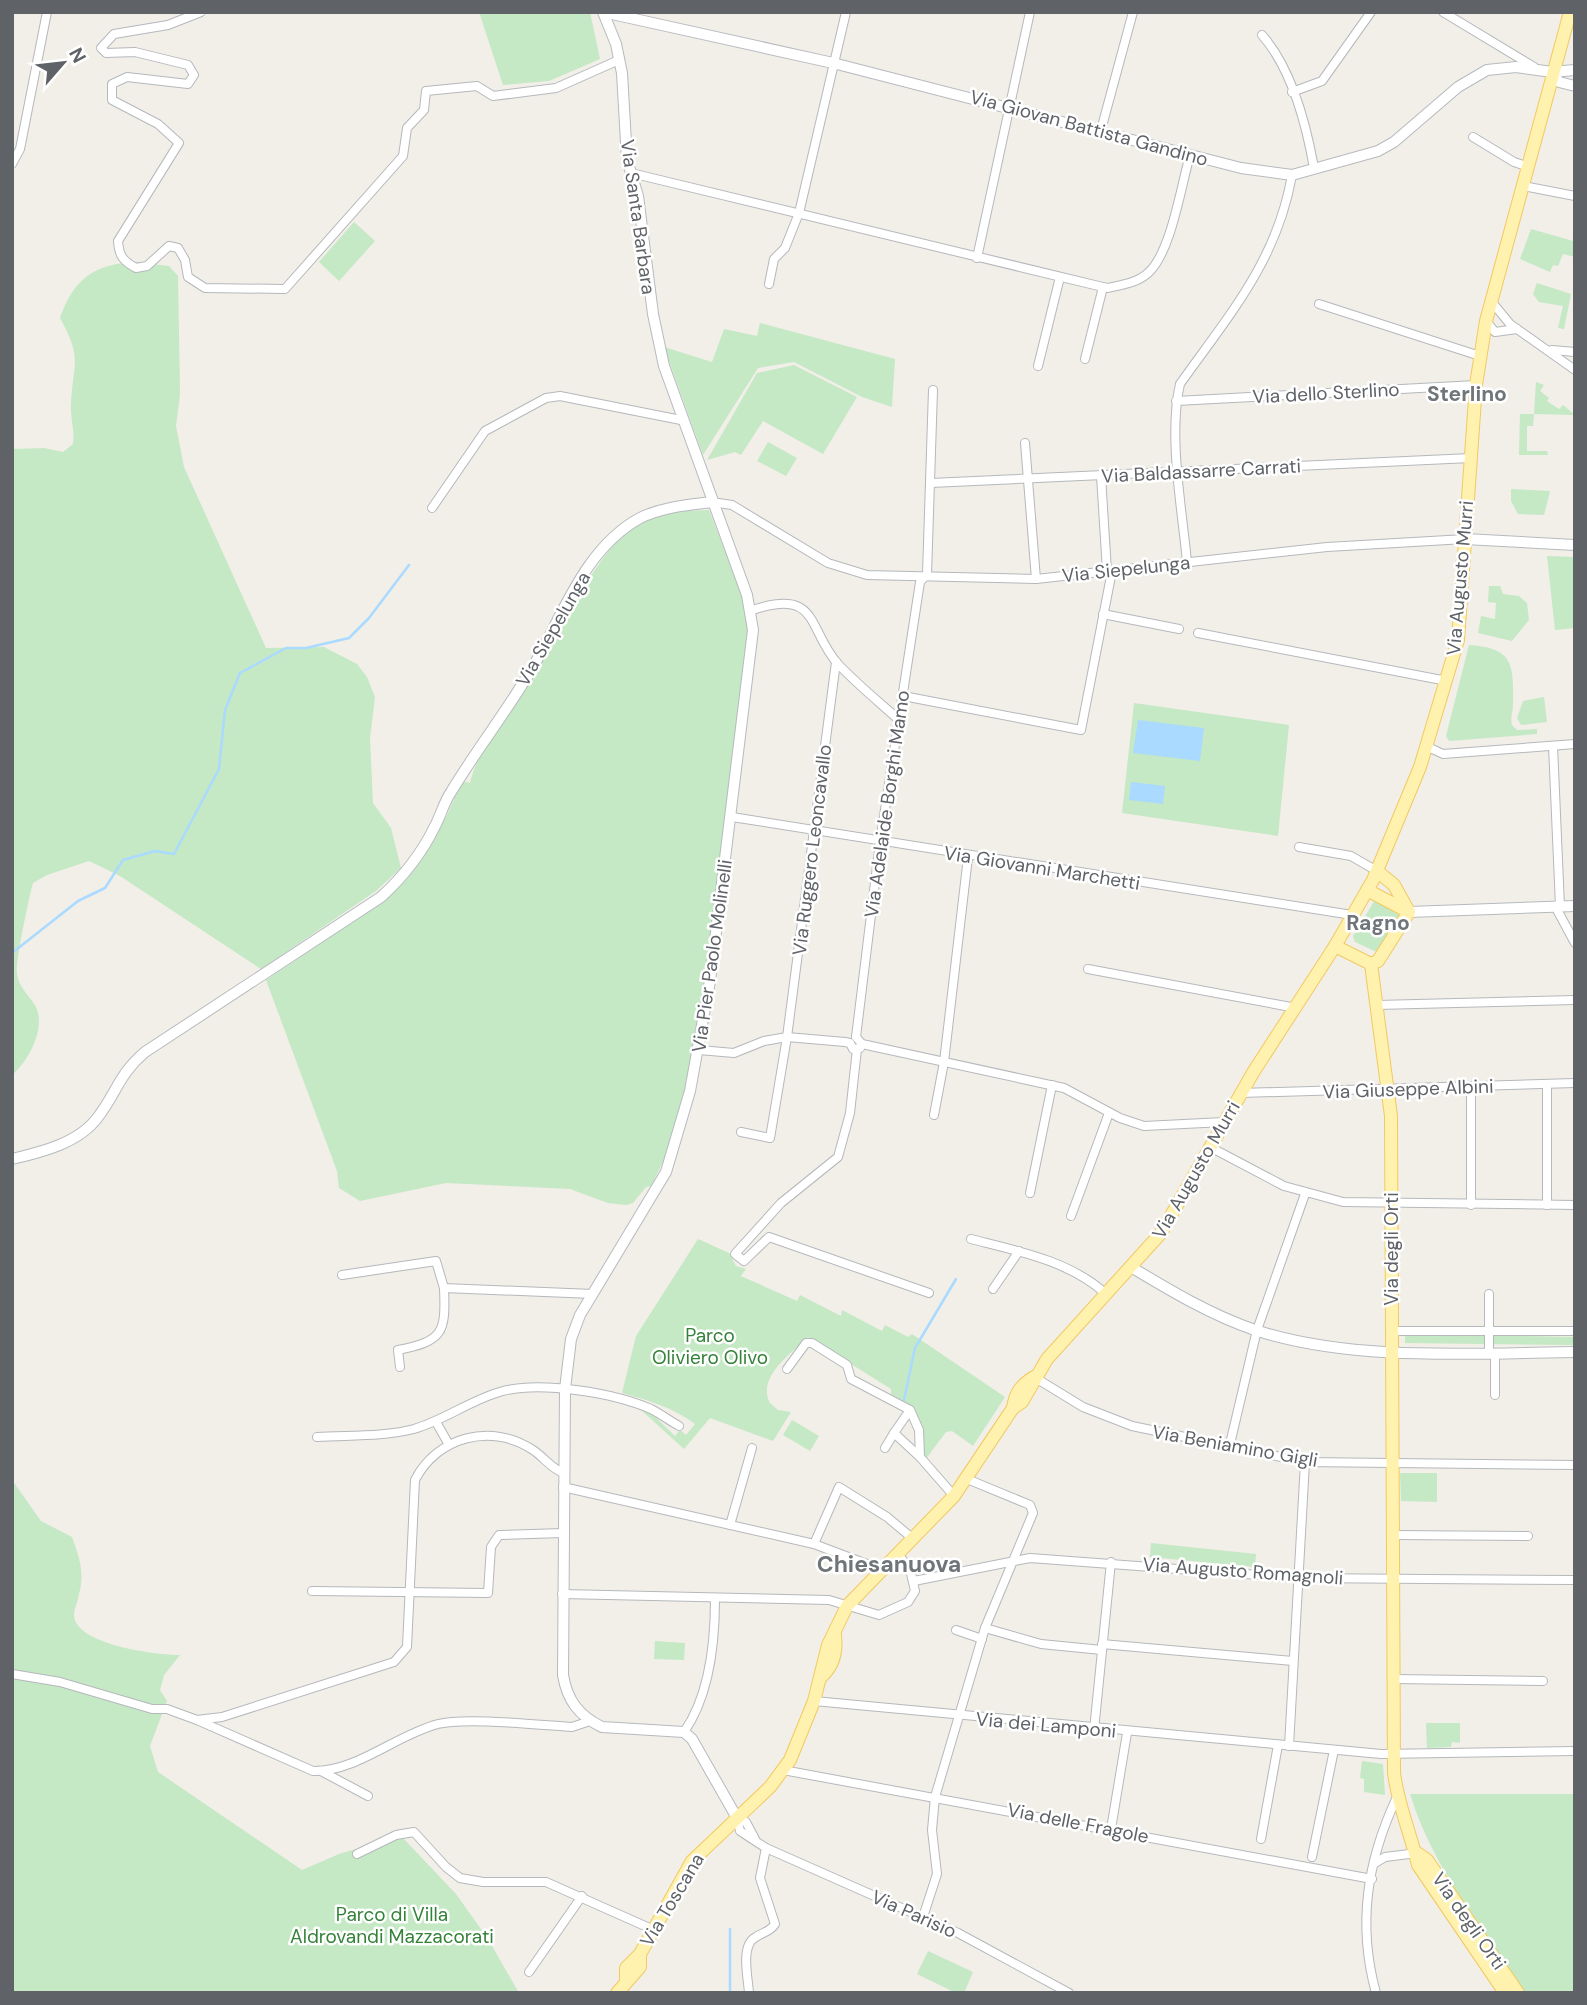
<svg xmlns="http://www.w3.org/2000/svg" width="1587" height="2005" viewBox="0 0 1587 2005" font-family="'DM Sans',sans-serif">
  <rect width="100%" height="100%" fill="#f1efe8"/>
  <g fill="#c5e8c5">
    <polygon points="479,12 590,12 600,59 549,81 503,85"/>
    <polygon points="354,222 375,241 339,281 319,262"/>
    <polygon points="1531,229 1573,241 1575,237 1575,257 1563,254 1558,266 1553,265 1550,272 1520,259"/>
    <path d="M 134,262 L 169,266 L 178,276 L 180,394 L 176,426 L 184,467 L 266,648 L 324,647 L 357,664 L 367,677 L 375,697 L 370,738 L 373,803 L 391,828 L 401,868 L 376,891 L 261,969 L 120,876 L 89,861 L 47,875 L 33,883 C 29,897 15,963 17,974 C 19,988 30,996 36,1007 C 46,1029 28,1062 12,1075 L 12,446 L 15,449 L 44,448 L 63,452 L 73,444 C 75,430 70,418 71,404 C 73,362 83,359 60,318 C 73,280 94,264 134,262 Z"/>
    <polygon points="1537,283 1571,294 1564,329 1558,328 1563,306 1539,302 1533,294"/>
    <polygon points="760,323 895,359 892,407 862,397 794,362 758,368 703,455 664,347 712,362 724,329 757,336"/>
    <polygon points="794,365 857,397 823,454 763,421 741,455 735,452 707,460 757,373"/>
    <polygon points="1536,382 1544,385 1540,391 1549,398 1547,401 1559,409 1563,405 1575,415 1534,414 1533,426 1527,426 1527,451 1547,451 1548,455 1519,455 1520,414 1534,414"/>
    <polygon points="768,442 797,458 786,476 757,461"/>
    <polygon points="1511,489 1550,491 1544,515 1518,514 1511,501"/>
    <path d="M 709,510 L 743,598 L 748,634 C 737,725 726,817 715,908 C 703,1002 697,1101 651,1186 L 646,1187 L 633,1203 L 626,1205 L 608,1203 L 570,1189 L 446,1183 L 360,1201 L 339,1188 L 337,1171 L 266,980 L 386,899 L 407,879 L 447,815 L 462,781 L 470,783 C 482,735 518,700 543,659 C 567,620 596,555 632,527 C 653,510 684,511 709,510 Z"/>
    <polygon points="1547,556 1575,557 1575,628 1555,630"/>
    <polygon points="1489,586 1500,586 1503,594 1519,596 1527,603 1529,620 1512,641 1478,633 1481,616 1495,619 1496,603 1488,602"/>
    <path d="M 1469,645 C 1512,648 1514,662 1513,704 C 1513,712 1510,717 1512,725 L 1517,730 L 1537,729 L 1537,734 L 1449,741 L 1446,736 Z"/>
    <polygon points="1544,697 1547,722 1521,725 1517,718 1523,701"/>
    <polygon points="1134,703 1289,725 1278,836 1122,813"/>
    <polygon points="1375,900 1400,916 1379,953 1355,942 1353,936"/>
    <path d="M 698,1239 L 729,1253 L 736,1266 L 746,1269 L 741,1276 L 797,1301 L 800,1295 L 841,1316 L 842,1310 L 882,1331 L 885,1325 L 908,1337 L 912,1334 L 1005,1397 L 973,1446 L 952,1431 L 946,1432 L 925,1460 L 922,1456 C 923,1421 923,1412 891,1394 L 891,1389 L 808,1337 C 792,1353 756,1377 770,1403 L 778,1410 L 791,1412 L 773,1441 L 710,1418 L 684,1449 L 641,1410 L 649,1411 L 675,1436 L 680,1430 L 686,1435 L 695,1424 C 674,1408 648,1400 622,1393 L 636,1336 Z"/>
    <polygon points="1405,1334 1575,1337 1575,1345 1405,1343"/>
    <polygon points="792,1420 819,1436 810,1451 783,1435"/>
    <polygon points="1400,1473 1437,1473 1437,1502 1401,1501"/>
    <path d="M 12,1480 L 41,1521 L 72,1537 C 79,1557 85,1572 79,1594 C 78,1601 74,1609 74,1615 C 75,1645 157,1655 180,1655 L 164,1675 L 160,1690 L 167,1701 L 150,1746 L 158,1772 L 302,1870 L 339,1854 L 401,1836 L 456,1894 L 488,1939 L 519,1993 L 12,1993 Z"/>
    <polygon points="1151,1543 1256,1554 1255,1567 1150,1557"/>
    <polygon points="655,1641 685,1643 684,1660 654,1659"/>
    <polygon points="1426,1723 1460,1723 1460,1743 1452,1742 1451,1747 1427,1748"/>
    <polygon points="1362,1761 1383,1764 1385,1795 1364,1792 1364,1779 1360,1778"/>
    <path d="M 1410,1794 L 1575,1794 L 1575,1993 L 1525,1993 C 1482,1929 1433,1868 1410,1794 Z"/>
    <polygon points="928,1951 973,1972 964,1993 956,1993 917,1974"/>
  </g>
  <g fill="#aadaff">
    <polygon points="1138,720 1204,728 1200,761 1133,753"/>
    <polygon points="1131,782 1165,786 1163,804 1129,800"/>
  </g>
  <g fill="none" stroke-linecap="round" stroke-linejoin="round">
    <g stroke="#aadaff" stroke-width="2.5">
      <polyline points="12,953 78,901 105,888 123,860 155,851 174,854 219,769 225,710 240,673 286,648 306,648 349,638 369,618 409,565"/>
      <polyline points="904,1400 915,1348 956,1279"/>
      <polyline points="730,1929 730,1993"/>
    </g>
    <defs>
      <g id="street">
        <path d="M 201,12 L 168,25 L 114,34 L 101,48 L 106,53 L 135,52 L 188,65 L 194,75 L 188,84 L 127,77 L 112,84 L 112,100 L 158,124 L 179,143 L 118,241 C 119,256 123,261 136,268 L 147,266 L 169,246 L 178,248 L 185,260 L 188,277 L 205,288 L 285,289 L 403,156 L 407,128 L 424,110 L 426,91 L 477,86 L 493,96 L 556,88 L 619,60"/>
        <polyline points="1443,12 1534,67"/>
        <path d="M 1262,35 C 1292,69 1306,123 1314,168"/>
        <polyline points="1292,92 1322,81 1371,12"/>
        <polyline points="1101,130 1133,12"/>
        <polyline points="1473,137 1514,162 1529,167"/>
        <polyline points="12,164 20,149 47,12"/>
        <path d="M 631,173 L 1107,288 C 1121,285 1137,283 1148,273 C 1171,253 1181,186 1190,155"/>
        <polyline points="1523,186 1575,196"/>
        <polyline points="977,258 1030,12"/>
        <polyline points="769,284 774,259 785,248 799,213 846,12"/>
        <polyline points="1491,301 1510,324 1575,370"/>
        <polyline points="1319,304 1480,356"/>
        <polyline points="1486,321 1495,332 1517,329"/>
        <polyline points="1552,350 1575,352"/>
        <polyline points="1085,359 1103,287"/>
        <polyline points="1038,366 1060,277"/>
        <polyline points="1176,401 1476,385"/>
        <polyline points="1025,443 1036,579"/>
        <polyline points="1101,476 1107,571"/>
        <polyline points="931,483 1471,458"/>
        <polyline points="712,502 732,505 828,563 867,575 1036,579 1327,547 1465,539"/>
        <polyline points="432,508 485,431 546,398 560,396 681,420"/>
        <path d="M 1187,562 C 1182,508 1168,436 1180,384 C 1229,315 1277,261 1292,175"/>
        <polyline points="927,574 933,390"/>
        <path d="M 750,611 C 820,586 807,630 838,664 C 857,684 879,702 899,720"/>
        <polyline points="1103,614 1179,629"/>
        <polyline points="1198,633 1447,681"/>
        <polyline points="903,696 1081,730 1112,571"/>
        <polyline points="1553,746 1560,906"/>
        <polyline points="1428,747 1443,754 1575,744"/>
        <polyline points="732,817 1352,915"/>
        <polyline points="1299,847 1351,856 1377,871"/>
        <polyline points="1555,906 1575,943"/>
        <polyline points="1088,969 1296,1008"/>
        <polyline points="1377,1005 1575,1000"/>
        <polyline points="856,1037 880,842 920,582 927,574"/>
        <polyline points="856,1037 862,1044 1064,1088 1120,1118 1144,1126 1224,1122"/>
        <polyline points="857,1049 850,1113 838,1157 781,1203 735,1254 744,1261 769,1237 929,1293"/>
        <polyline points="699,1050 734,1053 764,1041 787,1037 845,1042 850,1043 853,1049 860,1048"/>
        <polyline points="1241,1093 1575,1083"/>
        <polyline points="934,1115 944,1062 968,857"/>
        <polyline points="741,1132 770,1138 787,1037 836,662"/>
        <polyline points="1210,1147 1284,1186 1343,1202 1575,1205"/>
        <polyline points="1030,1193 1052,1085"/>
        <polyline points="1471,1205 1471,1088"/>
        <polyline points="1547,1205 1547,1085"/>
        <polyline points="1071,1216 1109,1113"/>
        <path d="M 971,1239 C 1018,1251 1070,1261 1106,1294"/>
        <polyline points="342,1275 436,1261 444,1288 593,1294"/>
        <polyline points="993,1289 1019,1251"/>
        <polyline points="1390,1331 1575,1331"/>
        <polyline points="1489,1353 1489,1294"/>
        <path d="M 400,1367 L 398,1350 C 443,1341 446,1333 444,1288"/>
        <polyline points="787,1369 806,1343 812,1343 847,1365 851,1379 910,1410 919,1430 920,1457 954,1496"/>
        <polyline points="1034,1377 1083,1407 1132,1426 1305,1462 1575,1465"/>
        <polyline points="1495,1395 1495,1353"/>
        <polyline points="910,1410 894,1433 920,1457"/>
        <polyline points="436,1422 448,1443"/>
        <path d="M 317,1437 C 349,1435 383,1437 414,1429 C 445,1420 472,1399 503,1391 C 542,1381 614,1393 651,1409 C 661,1414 670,1421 679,1426"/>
        <polyline points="885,1448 894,1433"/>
        <polyline points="1229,1448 1257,1330 1305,1194"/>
        <polyline points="563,1487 814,1544 880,1569"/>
        <polyline points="730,1525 752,1448"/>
        <polyline points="1393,1535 1528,1536"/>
        <polyline points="814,1544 839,1487 887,1517 912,1538"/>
        <polyline points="914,1581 1030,1558 1298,1578 1575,1580"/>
        <polyline points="312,1591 488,1593 491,1547 499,1535 563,1533"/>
        <polyline points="562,1594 829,1600 879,1615 908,1602 915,1591 910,1569 897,1553"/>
        <polyline points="985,1628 1041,1644 1102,1650"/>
        <polyline points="956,1630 982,1639"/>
        <polyline points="1102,1644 1293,1661"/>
        <path d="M 12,1674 L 60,1682 L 152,1709 L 167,1709 L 197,1720 L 222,1717 L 394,1662 L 407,1647 L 415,1480 C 437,1437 491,1422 533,1450 C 544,1457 551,1469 564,1473"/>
        <polyline points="1393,1679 1543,1681"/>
        <polyline points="814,1701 1381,1754 1575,1751"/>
        <path d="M 197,1720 L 313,1771 C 356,1772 396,1735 438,1724 C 466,1717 539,1725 572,1727 L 590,1721"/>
        <polyline points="1094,1730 1111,1562"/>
        <path d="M 684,1732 C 710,1695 715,1643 715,1599"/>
        <polyline points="1289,1746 1305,1462"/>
        <polyline points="783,1770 1372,1879"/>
        <polyline points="321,1771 368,1796"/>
        <polyline points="737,1818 740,1831 766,1848 958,1933 1069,1993"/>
        <polyline points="737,1818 746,1822 755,1839"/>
        <polyline points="1111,1829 1127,1733"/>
        <polyline points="1261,1839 1278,1745"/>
        <polyline points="357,1854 396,1835 414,1832 446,1867 460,1878 483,1882 546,1882 654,1930"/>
        <polyline points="1312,1857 1334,1750"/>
        <polyline points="1375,1863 1385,1857 1417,1853"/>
        <polyline points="923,1917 937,1874 932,1830 935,1797 985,1628 1033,1513 1030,1505 967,1479"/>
        <polyline points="529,1972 582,1896"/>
        <path d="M 749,1993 C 748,1977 740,1945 756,1937 C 763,1932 770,1932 775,1924 L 760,1878 L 766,1848"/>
        <path d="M 1376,1993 C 1357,1924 1367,1861 1397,1797"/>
      </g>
      <g id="secondary">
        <path d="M 603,12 L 616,44 L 622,73 L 627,160 L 638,196 L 653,314 L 664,366 L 747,595 L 753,630 L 710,981 L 690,1091 L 666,1172 L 580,1315 L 571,1339 L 565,1389 L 563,1675 C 567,1700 579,1716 602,1727 L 684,1732 L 692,1739 L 737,1818"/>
        <polyline points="603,12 833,63 1241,168 1292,175 1378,151 1394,142 1458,87 1487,70 1516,67 1552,72 1575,70"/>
        <polyline points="1552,72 1559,82 1575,86"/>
        <polyline points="1465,539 1575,545"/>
        <polyline points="1409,912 1575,906"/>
        <path d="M 12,1159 C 42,1152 79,1143 98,1117 C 117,1092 119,1074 145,1052 L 381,897 C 403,877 422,853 435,826 C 441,815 444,802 451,792 C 478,747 512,705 538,658 C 565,609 587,547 640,518 C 662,507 688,505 712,502"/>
        <path d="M 1131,1267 C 1171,1291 1211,1315 1255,1330 C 1353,1362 1473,1353 1575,1352"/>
      </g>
      <g id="primary">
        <polyline points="1367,890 1409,912"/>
        <polyline points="1335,946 1371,964"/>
        <path d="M 1371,964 L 1391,1116 L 1394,1773 C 1398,1805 1411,1835 1418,1865 L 1505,1993"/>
        <polyline points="1371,964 1378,961 1409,912 1394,885 1377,871"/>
        <polyline points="1013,1408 1022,1402 1047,1359 1161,1233 1254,1071 1335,946 1373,880 1420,767 1458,640 1476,385 1486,321 1570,12"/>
        <path d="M 822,1676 C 834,1665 837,1651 835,1635"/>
        <polyline points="1417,1853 1427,1860 1518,1993"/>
        <path d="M 626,1980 L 626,1968 L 640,1954 L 692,1861 L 770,1787 L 790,1760 L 814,1701 L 828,1645 L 847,1606 L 954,1496 L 1013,1408 C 1015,1393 1021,1385 1034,1377"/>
        <polyline points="617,1993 640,1967 640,1954"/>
      </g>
    </defs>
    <use href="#street" stroke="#b5b8bc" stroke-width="10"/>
    <use href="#secondary" stroke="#b6babf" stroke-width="12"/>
    <use href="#primary" stroke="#f2c960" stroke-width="14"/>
    <use href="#street" stroke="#fff" stroke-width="8"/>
    <use href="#secondary" stroke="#fff" stroke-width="10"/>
    <use href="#primary" stroke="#fff2af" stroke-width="12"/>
  </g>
  <g text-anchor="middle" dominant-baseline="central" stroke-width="5" stroke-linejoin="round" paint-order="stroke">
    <g font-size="19" fill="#5f6368" stroke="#fff">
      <text transform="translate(1089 128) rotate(15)">Via Giovan Battista Gandino</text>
      <text transform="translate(638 217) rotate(82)">Via Santa Barbara</text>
      <text transform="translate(1326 393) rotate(-3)">Via dello Sterlino</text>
      <text transform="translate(1201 471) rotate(-3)">Via Baldassarre Carrati</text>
      <text transform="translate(1126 569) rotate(-6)">Via Siepelunga</text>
      <text transform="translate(1460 578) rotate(-85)">Via Augusto Murri</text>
      <text transform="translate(553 629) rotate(-60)">Via Siepelunga</text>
      <text transform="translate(887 804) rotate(-82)">Via Adelaide Borghi Mamo</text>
      <text transform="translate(812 850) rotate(-83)">Via Ruggero Leoncavallo</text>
      <text transform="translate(1042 868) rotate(9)">Via Giovanni Marchetti</text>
      <text transform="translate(712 956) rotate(-82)">Via Pier Paolo Molinelli</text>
      <text transform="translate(1408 1089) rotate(-2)">Via Giuseppe Albini</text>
      <text transform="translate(1196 1170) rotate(-60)">Via Augusto Murri</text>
      <text transform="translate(1391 1249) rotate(-90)">Via degli Orti</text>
      <text transform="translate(1235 1446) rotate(10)">Via Beniamino Gigli</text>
      <text transform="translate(1243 1571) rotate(4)">Via Augusto Romagnoli</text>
      <text transform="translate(1046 1725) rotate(5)">Via dei Lamponi</text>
      <text transform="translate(1078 1823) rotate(11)">Via delle Fragole</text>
      <text transform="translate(672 1900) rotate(-59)">Via Toscana</text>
      <text transform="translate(914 1914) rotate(24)">Via Parisio</text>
      <text transform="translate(1469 1921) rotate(55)">Via degli Orti</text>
    </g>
    <g font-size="19" fill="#348238" stroke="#fff">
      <text x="710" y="1335">Parco<tspan x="710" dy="22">Oliviero Olivo</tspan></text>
      <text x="392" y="1914">Parco di Villa<tspan x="392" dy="22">Aldrovandi Mazzacorati</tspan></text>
    </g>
    <g font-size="21" font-weight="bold" fill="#70757a" stroke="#fff">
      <text x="1467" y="394">Sterlino</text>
      <text x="1378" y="923">Ragno</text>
    </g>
    <g font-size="23" font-weight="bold" fill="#70757a" stroke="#fff">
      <text x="889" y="1564">Chiesanuova</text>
    </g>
  </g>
  <rect width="1587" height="2005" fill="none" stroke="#5f6368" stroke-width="28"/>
  <g transform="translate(63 63) rotate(62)" stroke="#ffffff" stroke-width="5" paint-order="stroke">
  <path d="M0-5L12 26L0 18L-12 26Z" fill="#5f6368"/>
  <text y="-10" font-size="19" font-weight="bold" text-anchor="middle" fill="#5f6368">N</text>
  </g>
</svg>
